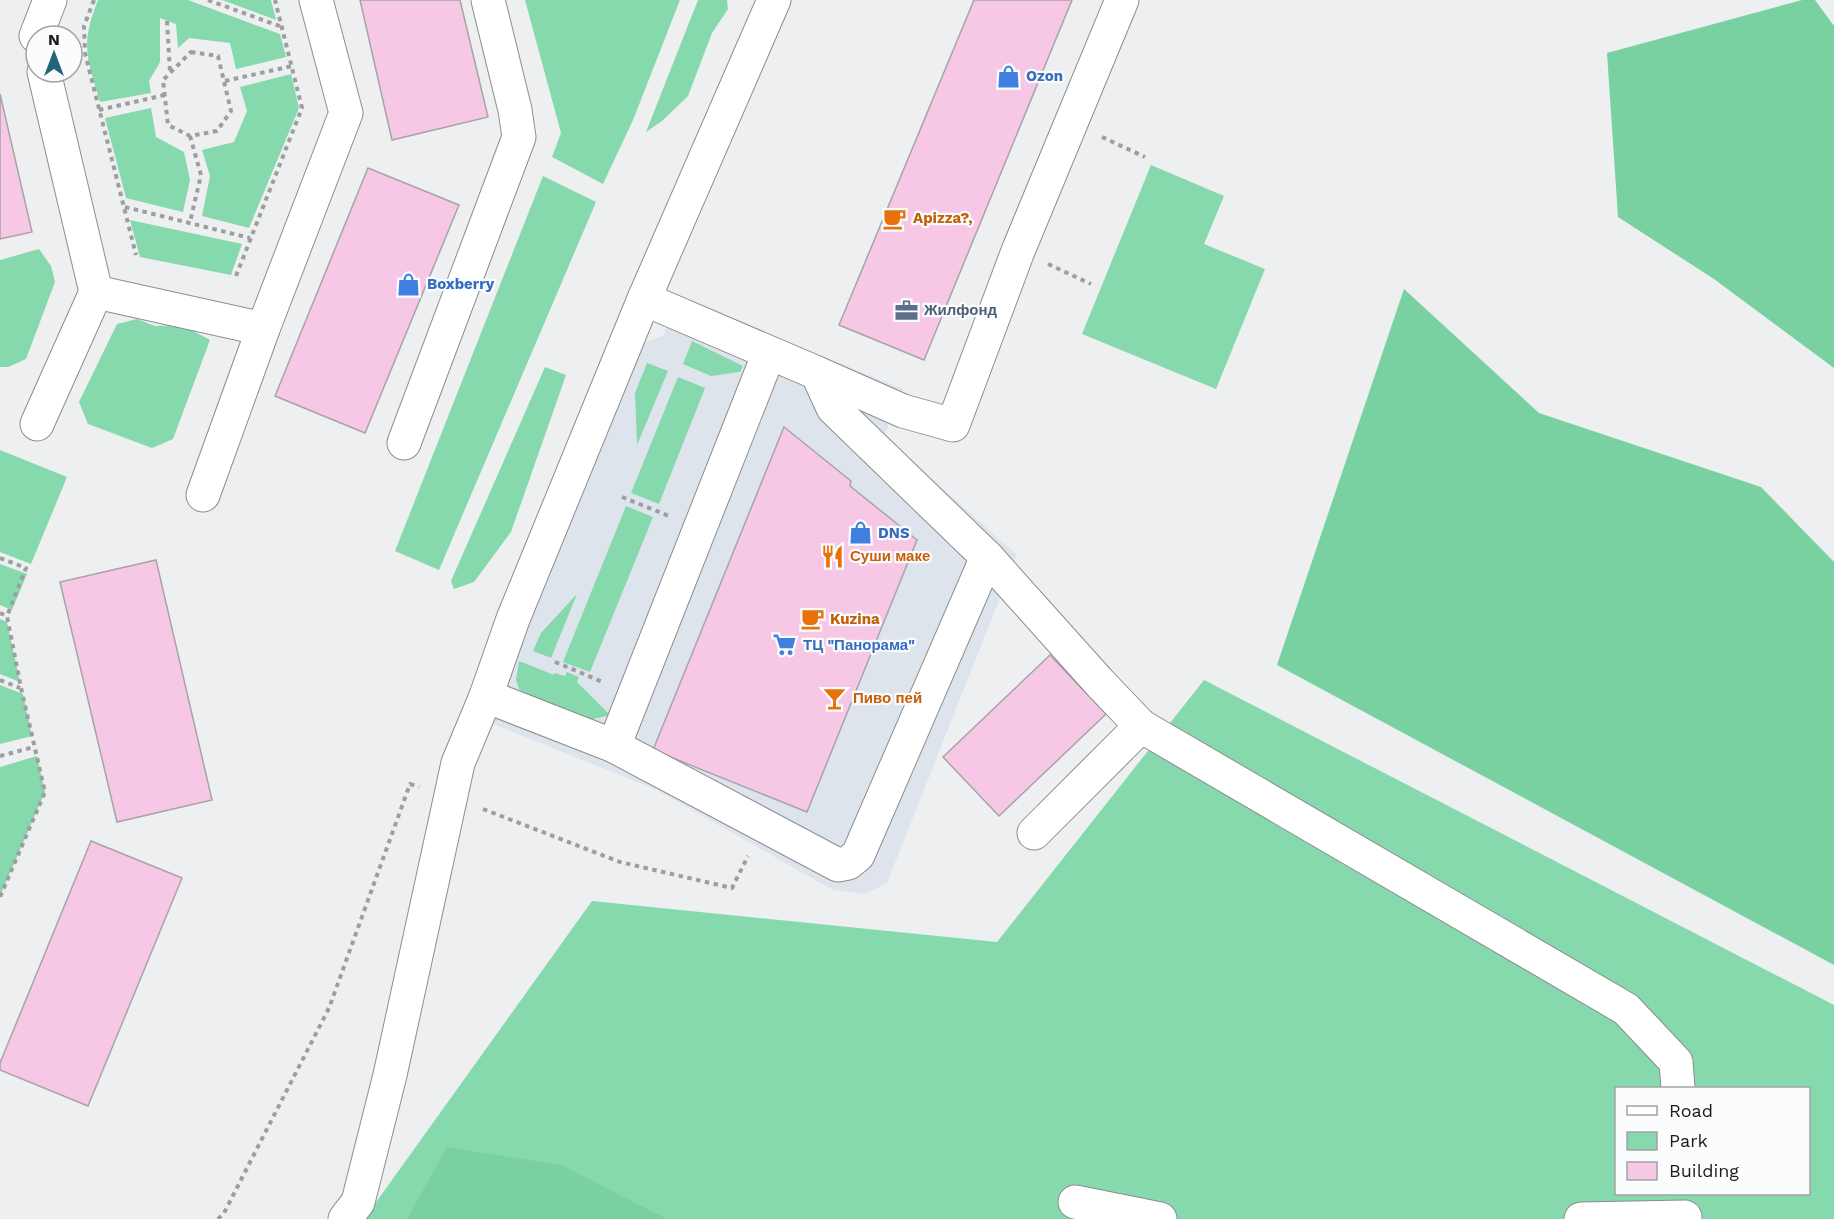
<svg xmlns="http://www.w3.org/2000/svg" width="1834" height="1219" viewBox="0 0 1834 1219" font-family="'Work Sans',sans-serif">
  <rect width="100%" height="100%" fill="#eeeff0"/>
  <polygon fill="#dee4ec" points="678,298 903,389 884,436 1017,555 887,883 865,894 833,890 657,790 481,719 630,348 663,336"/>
  <g fill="#86d9ac" fill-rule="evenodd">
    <path d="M 98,0 L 188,0 L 280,34 L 286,57 L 236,69 L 230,43 L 189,38 L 178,48 L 176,24 L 160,18 L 160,62 L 149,81 L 151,93 L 100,102 C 87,58 80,45 98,0 Z"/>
    <polygon points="222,0 271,0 276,20"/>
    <polygon points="525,0 680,0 633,120 603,184 552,157 561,133"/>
    <polygon points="698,0 727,0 728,9 712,33 688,96 662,121 646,132"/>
    <polygon points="291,74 299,108 249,228 202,216 210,176 202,150 234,142 247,111 240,87"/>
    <polygon points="151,108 156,137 184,152 190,180 183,212 126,198 105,118"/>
    <polygon points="1151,165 1224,196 1204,244 1265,269 1216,389 1082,334"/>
    <polygon points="543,176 596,202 439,570 395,551"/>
    <polygon points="130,220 242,244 231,275 140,257"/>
    <polygon points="39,249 51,266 55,282 26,359 8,367 0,367 0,260"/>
    <polygon points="137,319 155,326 182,325 210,340 173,439 152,448 88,424 79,402 117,324"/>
    <polygon points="692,341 743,366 740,372 711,376 683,364"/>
    <polygon points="647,363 668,371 637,445 635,393"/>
    <polygon points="545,367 566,375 511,532 474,582 454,589 451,581"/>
    <polygon points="678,377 705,388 659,504 631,493"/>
    <polygon points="0,450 67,477 31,564 0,552"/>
    <polygon points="626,506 653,517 590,672 563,662"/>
    <polygon points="0,564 27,574 12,610 0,605"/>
    <polygon points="577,594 551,658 533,651 541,633"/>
    <polygon points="0,619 7,622 20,682 0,674"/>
    <polygon points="519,661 554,675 555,673 565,676 567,672 579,677 577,682 610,715 589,720 527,696 519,689 516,680"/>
    <path d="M 1204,680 L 1834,1005 L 1834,1219 L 364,1219 L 592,901 L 997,942 ZM 1616,1088 L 1808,1088 L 1808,1194 L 1616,1194 Z"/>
    <polygon points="0,685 23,694 32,736 0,744"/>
    <polygon points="37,756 45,792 0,896 0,767"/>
  </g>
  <g fill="#79d1a2">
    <polygon points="1802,0 1815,0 1834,26 1834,368 1714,279 1618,217 1607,53"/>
    <polygon points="1404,289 1539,413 1761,487 1834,562 1834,965 1277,665"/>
    <polygon points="447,1147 561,1165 667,1219 407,1219"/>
  </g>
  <g fill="#f7c8e6" stroke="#a6a4a5" stroke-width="1.5">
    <polygon points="360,0 460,0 488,117 392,140"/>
    <polygon points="974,0 1072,0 924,360 839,325"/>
    <polygon points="0,94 32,232 0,239"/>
    <polygon points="368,168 459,205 365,433 275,396"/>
    <polygon points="784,427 851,481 850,486 917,540 807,812 653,750"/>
    <polygon points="156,560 212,800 117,822 60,582"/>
    <polygon points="1050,655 1106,714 999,816 943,757"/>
    <polygon points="91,841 182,878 88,1106 0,1070 0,1063"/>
  </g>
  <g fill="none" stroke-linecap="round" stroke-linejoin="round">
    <defs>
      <g id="minor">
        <polyline points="36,36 50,0"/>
        <polyline points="44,72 96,292 263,329 346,113 316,0"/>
        <polyline points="644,299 817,373 833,408 987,557 1099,682 1141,726 1626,1009 1676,1062 1678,1088"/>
        <polyline points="817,373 903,411 953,425 1018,251 1122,0"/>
        <polyline points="37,424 96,292"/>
        <polyline points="404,443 519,137 515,110 488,0"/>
        <polyline points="203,495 263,329"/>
        <polyline points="486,696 614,746 838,865 848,863 858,855 987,557"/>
        <polyline points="614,746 769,353"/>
        <polyline points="1034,833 1141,726"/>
        <polyline points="1075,1202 1160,1219"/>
        <polyline points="345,1219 358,1202 390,1075 458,763 486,696 513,619 644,299 774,0"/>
        <polyline points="1581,1219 1685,1217"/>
      </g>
    </defs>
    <use href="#minor" stroke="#8c8d8f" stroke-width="35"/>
    <g stroke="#9d9e9f" stroke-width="4" stroke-dasharray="4.5 4.5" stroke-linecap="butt">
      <polyline points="94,0 84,26 85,53 136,255"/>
      <polyline points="208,0 282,27"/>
      <polyline points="167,21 170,72"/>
      <polygon points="191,52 218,56 231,111 217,131 190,136 168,125 163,80"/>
      <polyline points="225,81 292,66"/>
      <polyline points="99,110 165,95"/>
      <polyline points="190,136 201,175 190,222"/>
      <polyline points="1102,137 1145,157"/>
      <polyline points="125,207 250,238"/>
      <polyline points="1048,264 1091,284"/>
      <polyline points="236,276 302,108 275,0"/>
      <polyline points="622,497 669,516"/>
      <polyline points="0,558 26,568 7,616 21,688 45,792 0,897"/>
      <polyline points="0,613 7,616"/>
      <polyline points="555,662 603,682"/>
      <polyline points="0,680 20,688"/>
      <polyline points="0,756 34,747"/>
      <polyline points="483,809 620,862 732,888 748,856"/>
      <polyline points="218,1219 224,1213 329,1008 410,784 419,787"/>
    </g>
    <use href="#minor" stroke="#fff" stroke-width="33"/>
  </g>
  <defs>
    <symbol id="shop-bare" viewBox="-9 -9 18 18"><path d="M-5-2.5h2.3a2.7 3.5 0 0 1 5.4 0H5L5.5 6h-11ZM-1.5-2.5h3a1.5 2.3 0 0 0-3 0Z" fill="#3f7fe0" stroke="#fbfcfe" stroke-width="2.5" paint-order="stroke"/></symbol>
    <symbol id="cafe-bare" viewBox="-9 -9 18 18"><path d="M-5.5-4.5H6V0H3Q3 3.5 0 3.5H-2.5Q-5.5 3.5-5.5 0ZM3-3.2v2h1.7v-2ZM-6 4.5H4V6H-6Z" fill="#e8710a" stroke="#fbfcfe" stroke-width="2.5" paint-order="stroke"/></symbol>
    <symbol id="office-bare" viewBox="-9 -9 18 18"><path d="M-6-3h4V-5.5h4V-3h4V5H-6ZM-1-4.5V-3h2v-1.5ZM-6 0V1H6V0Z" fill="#5c6f8a" stroke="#fbfcfe" stroke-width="2.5" paint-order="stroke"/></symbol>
    <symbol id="restaurant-bare" viewBox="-9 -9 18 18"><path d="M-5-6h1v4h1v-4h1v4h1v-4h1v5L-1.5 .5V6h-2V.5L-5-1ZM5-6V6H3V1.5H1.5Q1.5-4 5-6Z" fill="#e8710a" stroke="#fbfcfe" stroke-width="2.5" paint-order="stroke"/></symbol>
    <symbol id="supermarket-bare" viewBox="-9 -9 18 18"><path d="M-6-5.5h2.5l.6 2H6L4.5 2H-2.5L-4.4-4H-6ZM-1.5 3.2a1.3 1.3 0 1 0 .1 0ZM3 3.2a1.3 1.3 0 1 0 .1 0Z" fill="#3f7fe0" stroke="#fbfcfe" stroke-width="2.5" paint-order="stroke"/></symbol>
    <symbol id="bar-bare" viewBox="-9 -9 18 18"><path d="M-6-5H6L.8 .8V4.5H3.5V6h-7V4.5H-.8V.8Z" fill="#e8710a" stroke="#fbfcfe" stroke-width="2.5" paint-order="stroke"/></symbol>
  </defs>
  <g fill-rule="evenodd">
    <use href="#shop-bare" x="992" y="60" width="33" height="33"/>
    <use href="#cafe-bare" x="878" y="202" width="33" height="33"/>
    <use href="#shop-bare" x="392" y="268" width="33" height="33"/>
    <use href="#office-bare" x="890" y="294" width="33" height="33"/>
    <use href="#shop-bare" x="844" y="516" width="33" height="33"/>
    <use href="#restaurant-bare" x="816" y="540" width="33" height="33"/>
    <use href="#cafe-bare" x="796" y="602" width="33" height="33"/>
    <use href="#supermarket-bare" x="768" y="628" width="33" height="33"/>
    <use href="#bar-bare" x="818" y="682" width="33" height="33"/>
  </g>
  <g text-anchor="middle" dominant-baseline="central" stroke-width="4.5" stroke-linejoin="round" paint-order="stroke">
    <g font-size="15" font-weight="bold" fill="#366cbe" stroke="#fbfcfe" text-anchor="start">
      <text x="1026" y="76">Ozon</text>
      <text x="427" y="284">Boxberry</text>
      <text x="878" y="533">DNS</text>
      <text x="803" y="645">ТЦ "Панорама"</text>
    </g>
    <g font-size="15" font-weight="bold" fill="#c56008" stroke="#fbfcfe" text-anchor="start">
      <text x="913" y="218">Apizza?,</text>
      <text x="850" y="556">Суши маке</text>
      <text x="830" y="619">Kuzina</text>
      <text x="853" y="698">Пиво пей</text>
    </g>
    <g font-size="15" font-weight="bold" fill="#4e5e75" stroke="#fbfcfe" text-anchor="start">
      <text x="924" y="310">Жилфонд</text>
    </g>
  </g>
  <rect x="1615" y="1087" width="195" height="108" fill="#fbfcfe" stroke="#a1a2a4" stroke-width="1.5"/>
  <rect x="1627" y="1106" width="30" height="9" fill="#ffffff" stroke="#a1a2a4" stroke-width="1.5"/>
  <text x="1669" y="1117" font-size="18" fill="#1b1b1c">Road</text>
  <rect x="1627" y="1132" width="30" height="18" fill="#86d9ac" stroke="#a1a2a4" stroke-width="1.5"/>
  <text x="1669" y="1147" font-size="18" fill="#1b1b1c">Park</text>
  <rect x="1627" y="1162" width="30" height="18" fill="#f7c8e6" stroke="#a1a2a4" stroke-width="1.5"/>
  <text x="1669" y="1177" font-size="18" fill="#1b1b1c">Building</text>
  <g transform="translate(54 54)"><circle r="28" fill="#fbfcfe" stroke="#a1a2a4" stroke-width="1.5"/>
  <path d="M0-4.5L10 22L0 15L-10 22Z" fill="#216476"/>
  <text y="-9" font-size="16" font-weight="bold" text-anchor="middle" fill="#1b1b1c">N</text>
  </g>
</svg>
